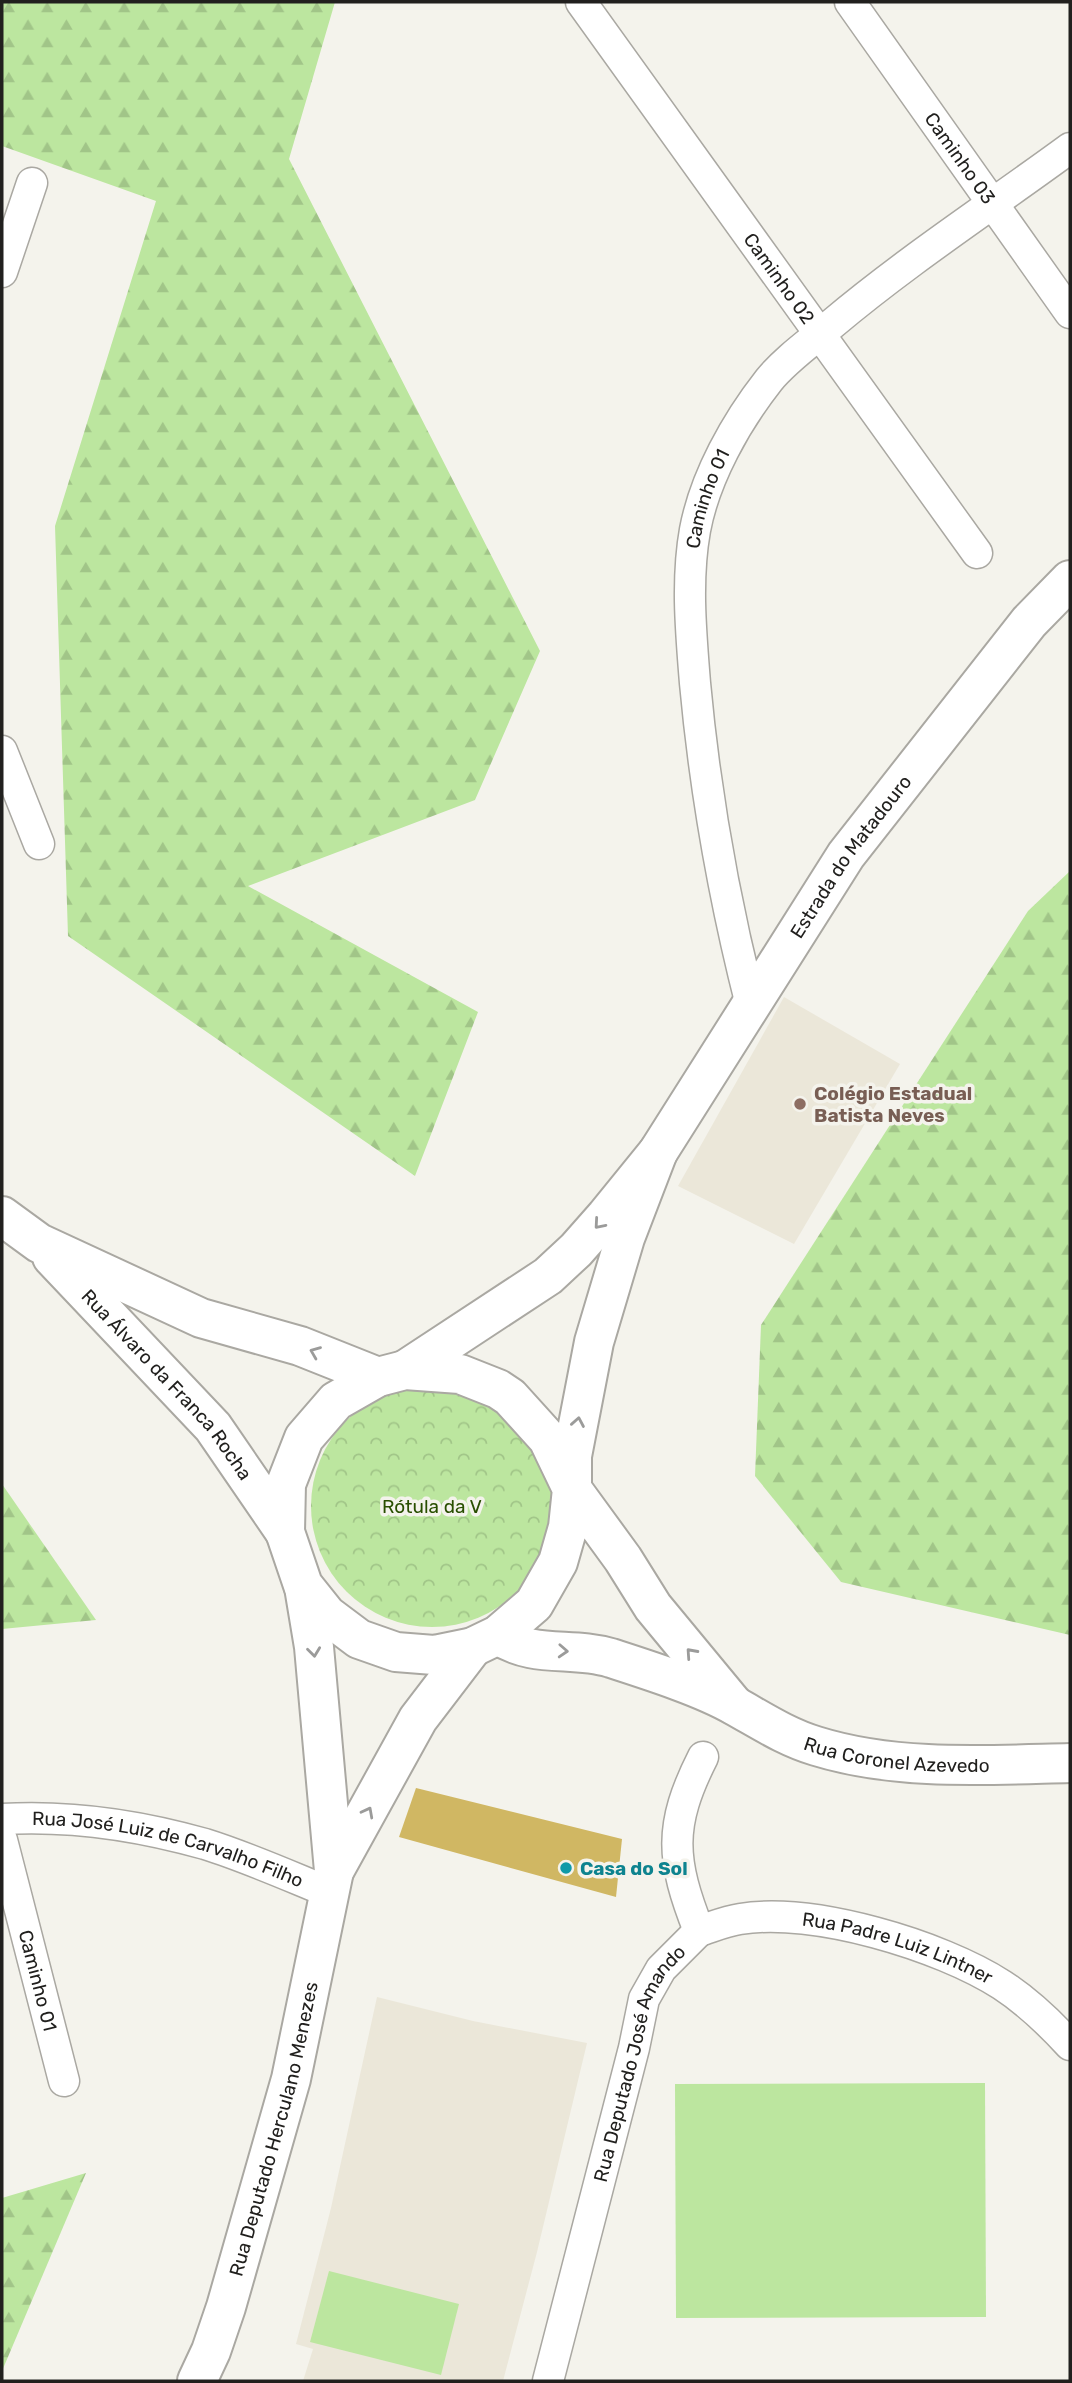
<svg xmlns="http://www.w3.org/2000/svg" width="1072" height="2383" viewBox="0 0 1072 2383" font-family="Rubik,sans-serif">
  <defs>
    <pattern id="forest-firs" width="22" height="20" patternUnits="userSpaceOnUse" patternTransform="scale(1.75)"><rect width="22" height="20" fill="#bce69f"/><path d="M5 1l3.5 6h-7zM16 11l3.5 6h-7z" fill="#a1c588"/></pattern>
    <pattern id="park-crowns" width="20" height="18" patternUnits="userSpaceOnUse" patternTransform="scale(1.75)"><rect width="20" height="18" fill="#bce69f"/><path d="M2 6a3 3 0 1 1 6 0M12 15a3 3 0 1 1 6 0" fill="none" stroke="#a1c588"/></pattern>
  </defs>
  <rect width="100%" height="100%" fill="#f4f3ec"/>
  <g fill="#ebe7d9">
    <polygon points="784,997 900,1064 794,1244 678,1186"/>
    <polygon points="377,1997 473,2021 587,2043 537,2252 503,2381 303,2381 313,2349 296,2344 331,2208"/>
  </g>
  <g fill="url(#forest-firs)">
    <polygon points="2,2 335,2 289,159 540,651 475,800 248,886 478,1012 415,1176 68,936 55,526 156,201 2,146"/>
    <polygon points="1070,871 1070,1635 841,1582 755,1476 761,1325 1028,911"/>
    <polygon points="2,1484 96,1620 2,1629"/>
    <polygon points="86,2173 2,2371 2,2198"/>
  </g>
  <circle fill="url(#park-crowns)" cx="432" cy="1506" r="121"/>
  <g fill="#bce69f">
    <polygon points="985,2083 986,2317 676,2318 675,2084"/>
    <polygon points="329,2271 459,2304 441,2375 310,2342"/>
  </g>
  <polygon fill="#d0b763" points="416,1788 622,1839 616,1897 399,1837"/>
  <g fill="none" stroke-linecap="round" stroke-linejoin="round">
    <defs>
      <g id="street">
        <path id="s1" d="M 581,2 L 977,553"/>
        <path id="s2" d="M 850,2 L 1070,313"/>
        <polyline points="2,272 32,183"/>
        <polyline points="2,751 39,844"/>
        <path id="s3" d="M 751,1005 C 724,899 705,792 695,683 C 691,633 686,580 695,530 C 705,477 736,422 769,380 C 786,359 812,341 832,324 C 908,260 991,206 1070,148"/>
        <path id="s4" d="M 2,1819 C 71,1815 138,1825 205,1844 C 247,1857 289,1876 331,1893"/>
        <path id="s5" d="M 2,1840 L 64,2081"/>
        <path id="s6" d="M 699,1931 C 712,1927 726,1921 740,1919 C 813,1907 940,1945 1002,1985 C 1028,2002 1049,2022 1070,2045"/>
        <path d="M 699,1931 C 671,1860 668,1826 703,1757"/>
        <path id="s7" d="M 548,2381 L 634,2048 L 644,1999 L 661,1969 L 699,1931"/>
      </g>
      <g id="secondary">
        <polyline points="658,1152 625,1238 594,1342 572,1456 572,1489 568,1527 558,1562 534,1604 498,1635 473,1647 434,1655 396,1652 359,1639 327,1615 303,1585 285,1532 286,1484 304,1438 336,1401 378,1377 405,1370 460,1374 498,1389 510,1397 548,1439 572,1489 623,1559 653,1607 734,1705"/>
        <polyline points="2,1216 39,1243 201,1318 300,1346 378,1377"/>
        <path id="s8" d="M 52,1257 L 213,1427 L 285,1532"/>
        <path id="s9" d="M 405,1370 L 548,1276 L 576,1250 L 606,1216 L 658,1152 L 846,855 L 1029,622 L 1070,580"/>
        <path id="s10" d="M 498,1635 C 534,1659 571,1646 611,1658 C 648,1670 702,1687 735,1706 C 762,1721 786,1737 816,1746 C 896,1771 987,1765 1070,1763"/>
        <polyline points="334,1871 418,1719 473,1647"/>
        <path id="s11" d="M 197,2381 L 211,2351 L 226,2307 L 291,2079 L 334,1871 L 314,1647 L 304,1587"/>
      </g>
    </defs>
    <use href="#street" stroke="#aaa8a2" stroke-width="33"/>
    <use href="#secondary" stroke="#aaa8a2" stroke-width="42"/>
    <use href="#street" stroke="#fff" stroke-width="30"/>
    <use href="#secondary" stroke="#fff" stroke-width="38"/>
  </g>
  <defs><path id="oneway-chevron" d="M-2-3.5L2.5 0L-2 3.5" fill="none" stroke-width="1.6" stroke-linecap="round" stroke-linejoin="round" transform="scale(1.75)"/></defs>
  <g stroke="#9b9b9a">
    <use href="#oneway-chevron" transform="translate(599 1224) rotate(131)"/>
    <use href="#oneway-chevron" transform="translate(315 1352) rotate(-158)"/>
    <use href="#oneway-chevron" transform="translate(578 1422) rotate(-80)"/>
    <use href="#oneway-chevron" transform="translate(563 1651) rotate(3)"/>
    <use href="#oneway-chevron" transform="translate(314 1652) rotate(83)"/>
    <use href="#oneway-chevron" transform="translate(691 1653) rotate(-132)"/>
    <use href="#oneway-chevron" transform="translate(368 1812) rotate(-62)"/>
  </g>
  <circle fill="#8d6e63" stroke="#f4f3ec" stroke-width="2.5" cx="800" cy="1104" r="7"/>
  <circle fill="#0f9aa8" stroke="#f4f3ec" stroke-width="2.5" cx="566" cy="1868" r="7"/>
  <g text-anchor="middle" dominant-baseline="central" stroke-width="7" stroke-linejoin="round" paint-order="stroke">
    <g font-size="19" fill="#21201e" stroke="#f4f3ec">
      <text stroke="none"><textPath href="#s2" startOffset="191">Caminho 03</textPath></text>
      <text stroke="none"><textPath href="#s1" startOffset="340">Caminho 02</textPath></text>
      <text stroke="none"><textPath href="#s3" startOffset="514">Caminho 01</textPath></text>
      <text stroke="none"><textPath href="#s9" startOffset="690">Estrada do Matadouro</textPath></text>
      <text stroke="none"><textPath href="#s8" startOffset="172">Rua Álvaro da Franca Rocha</textPath></text>
      <text stroke="none"><textPath href="#s10" startOffset="422">Rua Coronel Azevedo</textPath></text>
      <text stroke="none"><textPath href="#s4" startOffset="170">Rua José Luiz de Carvalho Filho</textPath></text>
      <text stroke="none"><textPath href="#s6" startOffset="205">Rua Padre Luiz Lintner</textPath></text>
      <text stroke="none"><textPath href="#s5" startOffset="145">Caminho 01</textPath></text>
      <text stroke="none"><textPath href="#s7" startOffset="332">Rua Deputado José Amando</textPath></text>
      <text stroke="none"><textPath href="#s11" startOffset="264">Rua Deputado Herculano Menezes</textPath></text>
    </g>
    <g font-size="19" font-weight="bold" fill="#785e54" stroke="#f4f3ec" text-anchor="start">
      <text x="814" y="1093">Colégio Estadual<tspan x="814" dy="22">Batista Neves</tspan></text>
    </g>
    <g font-size="19" fill="#294f00" stroke="#f4f3ec">
      <text x="432" y="1506">Rótula da V</text>
    </g>
    <g font-size="19" font-weight="bold" fill="#0d838f" stroke="#f4f3ec" text-anchor="start">
      <text x="580" y="1868">Casa do Sol</text>
    </g>
  </g>
  <rect width="1072" height="2383" fill="none" stroke="#21201e" stroke-width="7"/>
</svg>
